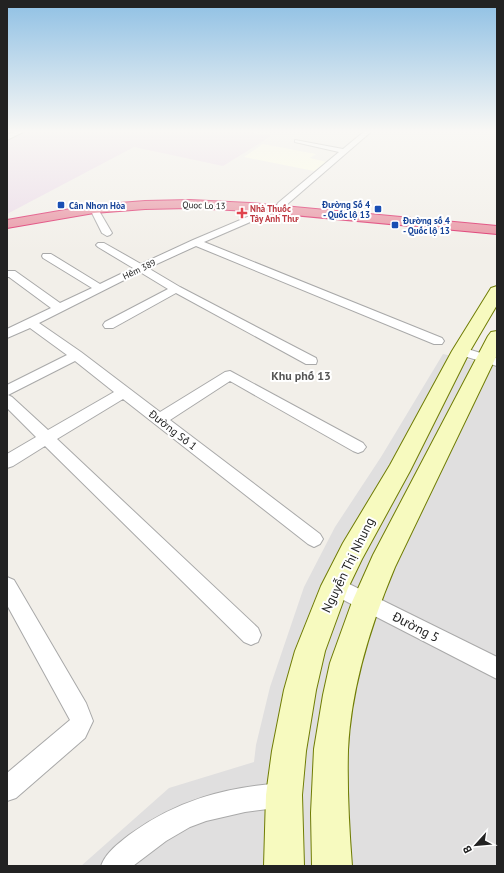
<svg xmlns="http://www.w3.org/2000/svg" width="504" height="873" viewBox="0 0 504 873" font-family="'PT Sans',sans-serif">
  <rect width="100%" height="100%" fill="#f2efe9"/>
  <polygon fill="#e0dfdf" points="443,354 497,366 497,866 81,866 169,788 254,762 256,745 270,687 304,587 335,527 381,457"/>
  <polygon fill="#ebdbe8" points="31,130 240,130 271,136 223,166 134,147 7,214 7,141"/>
  <polygon fill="#ffffe5" points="263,144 316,154 310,158 327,162 314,171 244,157"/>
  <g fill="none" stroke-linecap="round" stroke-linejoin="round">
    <defs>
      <g id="street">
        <polygon points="18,130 27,130 7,140 7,135"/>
        <polygon points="366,130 373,130 284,207 278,207 277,205 278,203 339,152 295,142 295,140 343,149"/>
        <polygon points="94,206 98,209 112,233 110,235 107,236 102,233 90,209"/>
        <path d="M 273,206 L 276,207 L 277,209 L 276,211 L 204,242 L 442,338 L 444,341 L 442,344 L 434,344 L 196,246 L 148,268 L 180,287 L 316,358 L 317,361 L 316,364 L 306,364 L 176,293 L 113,328 L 105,328 L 103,325 L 105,322 L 168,289 L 140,272 L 39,323 L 81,352 L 160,412 L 225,372 L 230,371 L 363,443 L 366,447 L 363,451 L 358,453 L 353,451 L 230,381 L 170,420 L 320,534 L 323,539 L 320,544 L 314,547 L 308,544 L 123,399 L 57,439 L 258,628 L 261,635 L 258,642 L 251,645 L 244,642 L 45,446 L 13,466 L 7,468 L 7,454 L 36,437 L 7,408 L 7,385 L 67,355 L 30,328 L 7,338 L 7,329 L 51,308 L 9,277 L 7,277 L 7,271 L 15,271 L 60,303 L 92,288 L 43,258 L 42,256 L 43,254 L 51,254 L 100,284 L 133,268 L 98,247 L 96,245 L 98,243 L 104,243 L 141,264 L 193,240 ZM 75,361 L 114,392 L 48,430 L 12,397 L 8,395 Z"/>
        <polygon points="461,347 497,358 497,366 457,354 455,351 457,348"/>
        <polygon points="7,577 14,580 86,703 93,721 85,738 16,798 7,801 7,773 70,720 7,605"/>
        <polygon points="335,577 497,657 497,679 328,592 325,586 328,580"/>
        <path d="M 284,783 L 293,786 L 296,795 L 293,804 L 284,807 L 245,812 L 206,821 L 190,827 L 166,841 L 133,866 L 101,866 C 106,852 118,844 129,835 C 177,800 226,787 284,783 Z"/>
      </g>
      <g id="secondary">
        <polygon points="497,286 497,305 470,351 410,471 362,559 348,588 325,651 316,690 306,751 302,795 304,866 264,866 266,795 272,751 284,690 295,651 321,586 343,543 390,465 452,351 491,288"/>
        <path d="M 497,331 L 497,355 L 395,567 C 371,624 351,687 348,750 C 347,789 349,827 352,866 L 312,866 L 311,813 L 314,749 L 323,695 L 330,663 L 352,602 L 373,555 L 488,336 L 491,332 Z"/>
      </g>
      <polygon id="highway" points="190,200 250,203 497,226 497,234 250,211 190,208 145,209 94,213 7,228 7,220 94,205 145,201"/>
    </defs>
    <use href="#street" stroke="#a9a9a9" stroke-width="2"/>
    <use href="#secondary" stroke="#707d05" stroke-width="2"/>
    <use href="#highway" stroke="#dc2a67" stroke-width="2"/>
    <use href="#street" fill="#fff" fill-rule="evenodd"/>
    <use href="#secondary" fill="#f7fabf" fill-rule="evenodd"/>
    <use href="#highway" fill="#e892a2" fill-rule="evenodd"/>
  </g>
  <linearGradient id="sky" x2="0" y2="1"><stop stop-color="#8fc0e4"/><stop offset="0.52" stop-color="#f9f8f5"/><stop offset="1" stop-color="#f9f8f5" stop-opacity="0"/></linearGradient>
  <rect width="504" height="252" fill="url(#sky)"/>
  <g fill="#1a4fb4" stroke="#fff" stroke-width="1.5">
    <rect x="57" y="201" width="8" height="8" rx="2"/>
    <rect x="374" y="205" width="8" height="8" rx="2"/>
    <rect x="391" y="221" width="8" height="8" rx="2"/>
  </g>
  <path fill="#e0444e" stroke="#fff" stroke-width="1.5" d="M240 207h4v4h4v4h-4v4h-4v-4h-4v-4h4z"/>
  <g text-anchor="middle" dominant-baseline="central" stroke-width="4" stroke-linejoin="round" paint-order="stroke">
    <g font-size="9" font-weight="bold" fill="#164399" stroke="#fff" text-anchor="start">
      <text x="370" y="204" text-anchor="end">Đường Số 4<tspan x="370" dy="10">- Quốc lộ 13</tspan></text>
      <text x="69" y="205">Cân Nhơn Hòa</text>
      <text x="403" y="220">Đường số 4<tspan x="403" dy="10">- Quốc lộ 13</tspan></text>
    </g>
    <g font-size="9" fill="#222" stroke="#fff">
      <text transform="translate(204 205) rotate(2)">Quoc Lo 13</text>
      <text transform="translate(139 269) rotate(-25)">Hẻm 389</text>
    </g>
    <g font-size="9" font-weight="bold" fill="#be3a42" stroke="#fff" text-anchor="start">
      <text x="250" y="208">Nhà Thuốc<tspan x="250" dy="10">Tây Anh Thư</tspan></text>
    </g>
    <g font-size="11" fill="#222" stroke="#fff">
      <text transform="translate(173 430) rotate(38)">Đường Số 1</text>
    </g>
    <g font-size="12" font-weight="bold" fill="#555" stroke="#fff">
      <text x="301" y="375">Khu phố 13</text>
    </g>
    <g font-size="13" fill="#222" stroke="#fff">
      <text transform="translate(348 565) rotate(-64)">Nguyễn Thị Nhung</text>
      <text transform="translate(416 627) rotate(27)">Đường 5</text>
    </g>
  </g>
  <rect width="504" height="873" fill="none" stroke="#222222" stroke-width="16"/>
  <g transform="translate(476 845) rotate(243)" stroke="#ffffff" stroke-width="3" paint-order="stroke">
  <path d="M0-3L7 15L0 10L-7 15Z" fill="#222222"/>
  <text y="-6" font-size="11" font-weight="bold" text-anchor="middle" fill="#222222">B</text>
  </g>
</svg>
